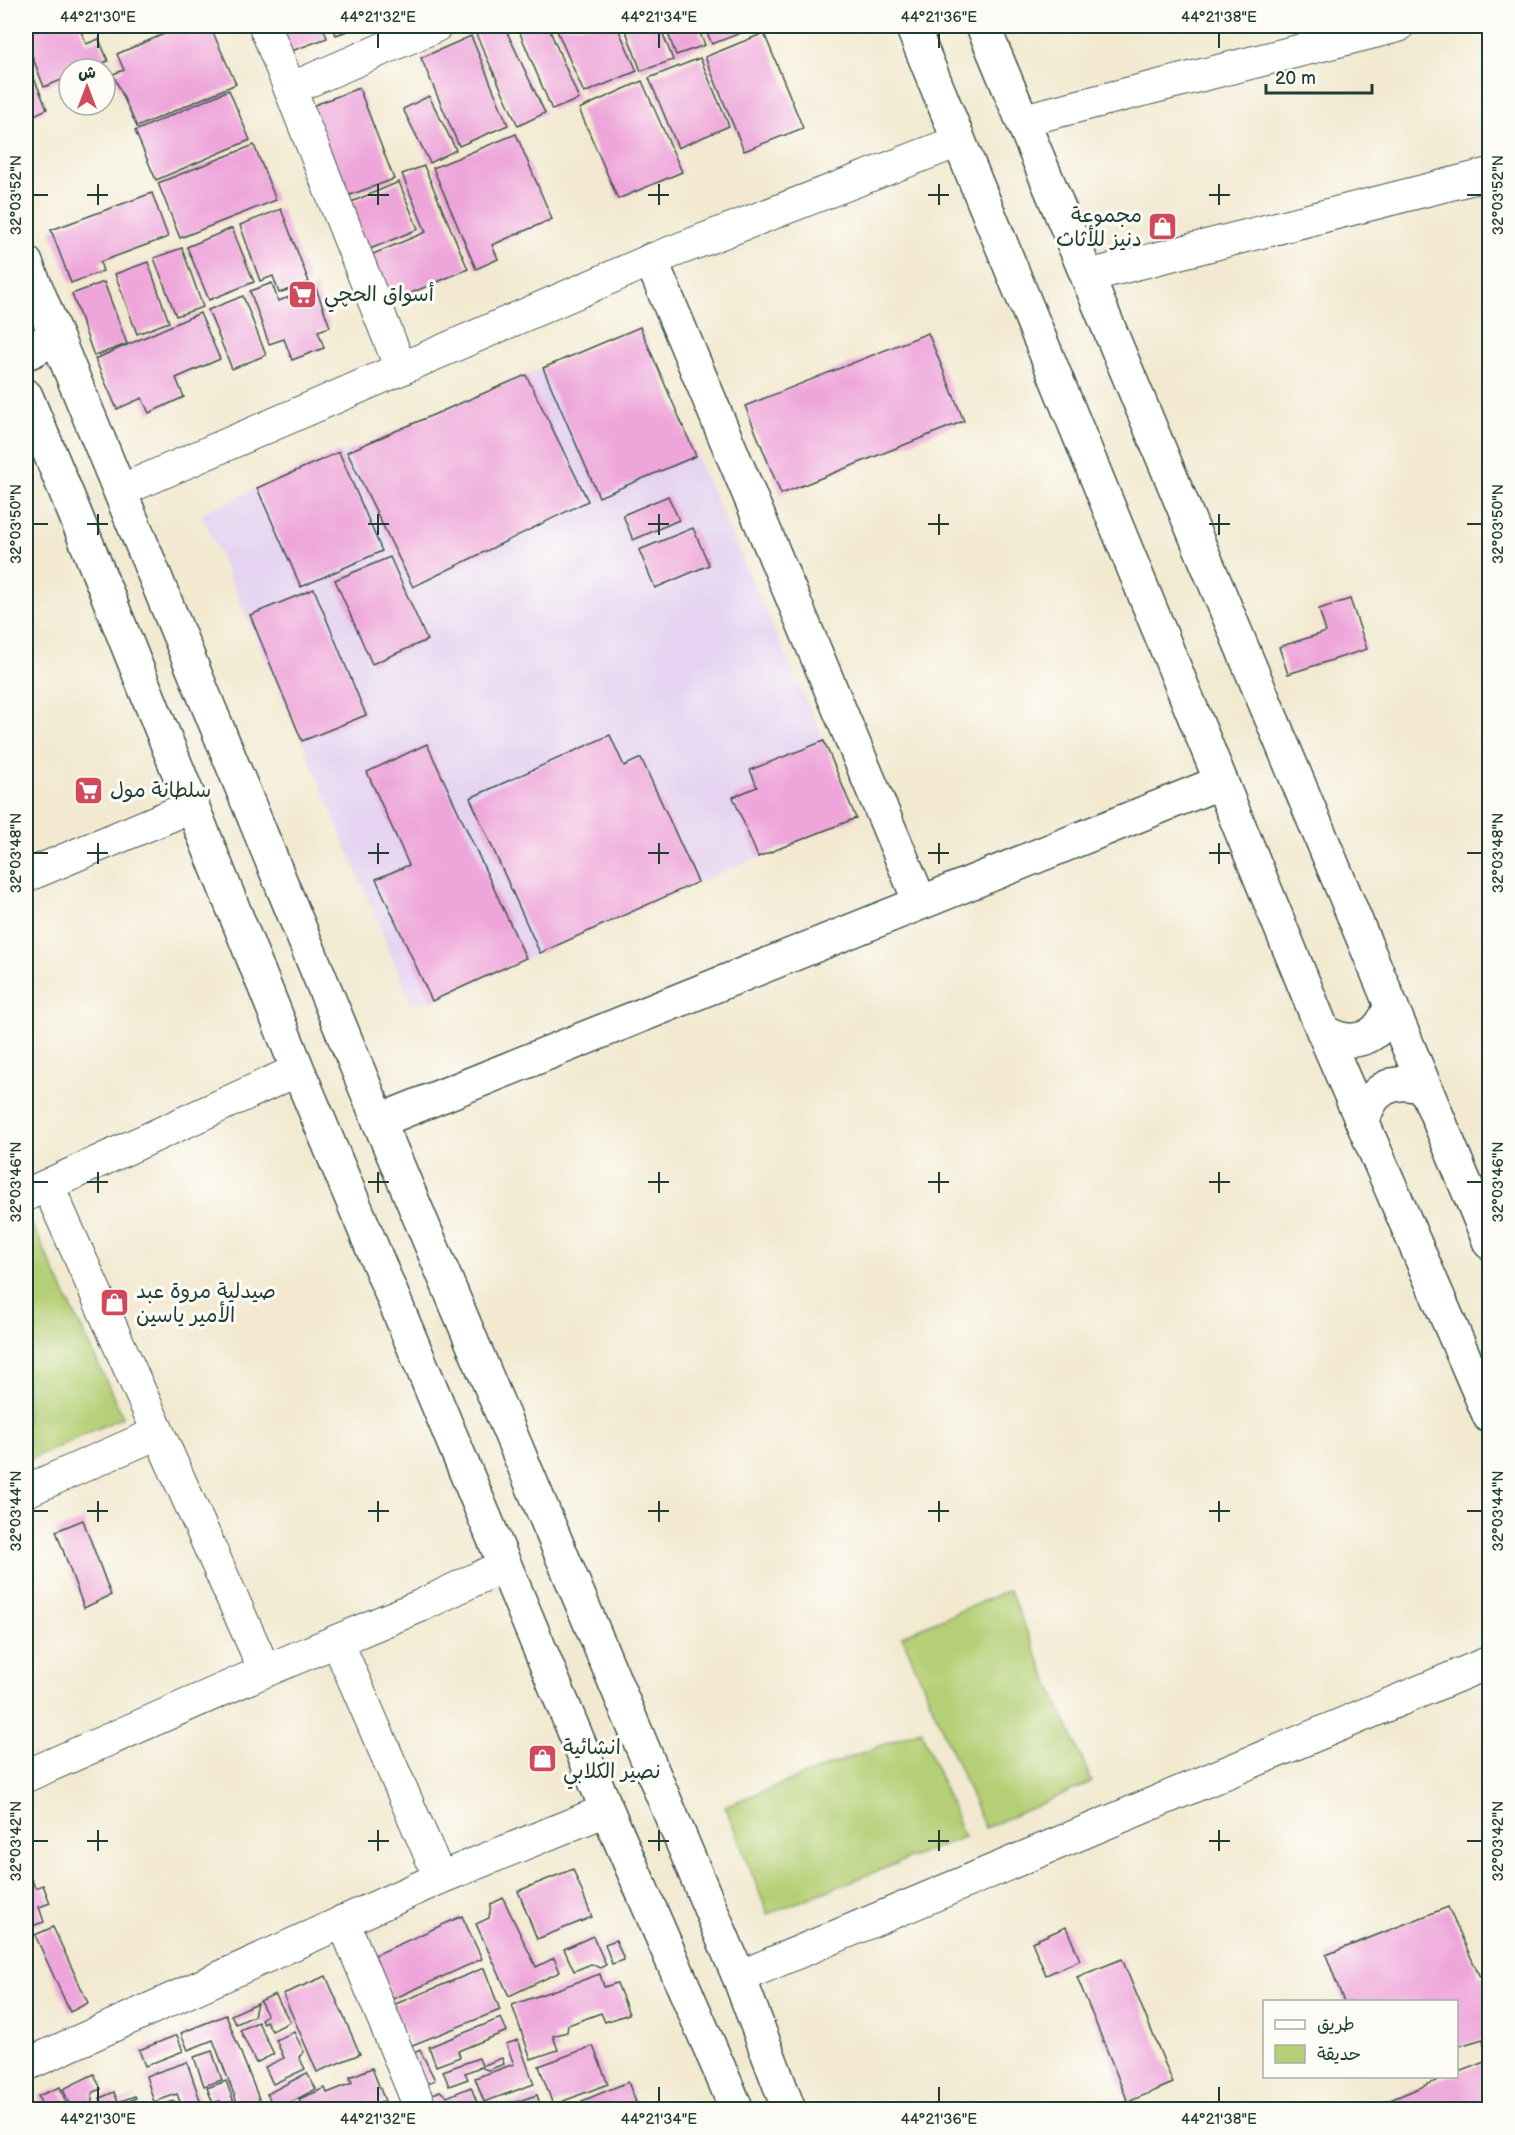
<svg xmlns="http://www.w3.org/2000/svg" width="1515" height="2135" viewBox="0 0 1515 2135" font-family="'Balsamiq Sans','Playpen Sans Arabic',sans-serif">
  <rect width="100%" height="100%" fill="#fdfcf7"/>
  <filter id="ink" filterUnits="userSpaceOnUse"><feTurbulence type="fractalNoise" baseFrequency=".0167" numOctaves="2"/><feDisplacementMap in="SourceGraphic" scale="12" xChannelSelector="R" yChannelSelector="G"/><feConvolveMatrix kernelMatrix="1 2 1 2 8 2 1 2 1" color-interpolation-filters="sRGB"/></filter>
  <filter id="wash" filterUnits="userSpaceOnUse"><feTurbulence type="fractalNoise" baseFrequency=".008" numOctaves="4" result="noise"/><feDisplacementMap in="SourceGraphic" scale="24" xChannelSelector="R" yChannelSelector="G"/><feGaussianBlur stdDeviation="1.35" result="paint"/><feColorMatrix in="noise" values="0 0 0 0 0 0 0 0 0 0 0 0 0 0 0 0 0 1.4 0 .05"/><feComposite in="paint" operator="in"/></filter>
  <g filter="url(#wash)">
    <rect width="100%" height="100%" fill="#f2e9d0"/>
    <polygon fill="#e5d3f1" points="640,327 696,456 824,741 856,818 698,882 432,1001 412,1004 302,741 201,513 339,452 347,452"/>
    <g fill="#b4cf75" stroke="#6a8654" stroke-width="1.5">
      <polygon points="33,1226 123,1417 26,1461 26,1229"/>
      <polygon points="1009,1590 1092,1782 985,1828 902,1636"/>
      <polygon points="921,1730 964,1837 768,1914 725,1806"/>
    </g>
    <g id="blocks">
      <g fill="#eea6da">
        <polygon points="26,26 79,26 86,44 99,39 108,61 89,69 69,69 69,77 44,87 26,40"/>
        <polygon points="183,26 210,26 236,84 137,127 113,74 124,70 117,54"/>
        <polygon points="276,26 323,26 327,38 286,53"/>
        <polygon points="332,26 361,26 336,35"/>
        <polygon points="489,26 504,26 545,113 518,126 475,32"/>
        <polygon points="517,26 548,26 579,99 552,110"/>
        <polygon points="555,26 617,26 637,71 584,93"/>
        <polygon points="624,26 660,26 673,60 641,71"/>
        <polygon points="665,26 697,26 705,45 676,55"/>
        <polygon points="704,26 759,26 712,44"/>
        <polygon points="764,33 803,128 744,151 705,57"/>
        <polygon points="471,36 508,125 459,146 421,58"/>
        <polygon points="700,58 729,126 678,148 649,78"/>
        <polygon points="26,59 47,109 26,119"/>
        <polygon points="642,81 682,172 618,199 579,109"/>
        <polygon points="359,88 394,179 339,199 304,109"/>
        <polygon points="229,90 250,140 156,180 135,131"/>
        <polygon points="429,96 456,150 430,163 403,109"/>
        <polygon points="516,134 552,219 492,245 498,259 476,269 433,168"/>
        <polygon points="254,145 276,200 180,238 158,183"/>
        <polygon points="424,166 468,269 385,304 366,257 426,232 402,174"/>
        <polygon points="399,182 418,229 363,252 344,205"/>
        <polygon points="152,193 168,237 100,262 103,271 71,283 51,230"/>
        <polygon points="281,209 309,282 279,293 273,276 260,281 240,225"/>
        <polygon points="232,228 254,282 209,300 187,247"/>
        <polygon points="182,248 203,307 176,316 154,258"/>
        <polygon points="148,262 169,322 137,334 115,274"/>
        <polygon points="104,282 127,344 94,356 72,294"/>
        <polygon points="272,283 278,301 316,288 330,327 318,331 324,348 292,360 284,339 269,344 250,291"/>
        <polygon points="243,296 266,355 232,369 208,310"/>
        <polygon points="200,313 220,359 176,378 184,397 149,413 142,398 117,409 95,359"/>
        <polygon points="640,327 696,456 599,497 543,368"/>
        <polygon points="928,333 964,421 781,494 745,406"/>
        <polygon points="526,375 588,501 413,587 347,452"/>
        <polygon points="339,452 382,551 301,587 257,488"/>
        <polygon points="668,496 679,520 633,540 623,515"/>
        <polygon points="693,528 709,565 655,588 639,550"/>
        <polygon points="390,557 427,640 372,664 335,580"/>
        <polygon points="314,589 366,715 302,741 250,615"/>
        <polygon points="1350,599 1367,649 1288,674 1279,647 1326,632 1319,609"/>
        <polygon points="610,735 624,766 641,758 698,882 540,953 470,798"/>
        <polygon points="824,741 856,818 758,857 733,797 757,787 750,770"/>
        <polygon points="427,744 526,958 432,1001 376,879 409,865 367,772"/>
        <polygon points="83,1520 111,1595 84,1608 56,1531"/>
        <polygon points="573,1869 592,1917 537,1939 518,1891"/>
        <polygon points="32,1880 35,1888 43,1885 50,1903 39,1907 44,1922 32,1926 26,1909 26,1882"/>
        <polygon points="503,1898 536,1967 554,1958 560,1972 509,1996 476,1924 489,1918 491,1904"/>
        <polygon points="1448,1907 1480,1977 1490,1973 1490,2110 1380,2110 1378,2105 1448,2076 1456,2076 1456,2073 1487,2061 1483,2039 1456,2047 1456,2002 1344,2002 1326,1955"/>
        <polygon points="462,1916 482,1959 393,1999 373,1956"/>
        <polygon points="53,1927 88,2003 70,2012 35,1935"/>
        <polygon points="1066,1927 1080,1960 1046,1975 1032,1942"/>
        <polygon points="593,1936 606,1965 600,1968 591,1964 574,1971 564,1949"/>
        <polygon points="616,1940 624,1960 612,1964 605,1944"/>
        <polygon points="1122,1959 1173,2083 1128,2102 1077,1977"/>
        <polygon points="484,1968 500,2010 410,2046 393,2005"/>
        <polygon points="600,1974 604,1987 617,1983 629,2014 605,2022 601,2013 568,2025 567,2032 553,2036 558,2050 531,2059 512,2005"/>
        <polygon points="326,1976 360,2054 317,2072 283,1994"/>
        <polygon points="275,1994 290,2022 272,2031 266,2021 263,2023 261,2019 267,2015 260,2001"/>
        <polygon points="257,2003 254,2016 236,2024 231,2015"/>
        <polygon points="226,2015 263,2109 261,2110 240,2110 213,2040 188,2050 181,2033"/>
        <polygon points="501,2018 507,2031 458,2051 460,2057 436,2066 429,2047"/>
        <polygon points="258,2022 274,2054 256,2063 240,2030"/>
        <polygon points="294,2032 304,2052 299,2057 305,2069 273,2084 265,2067 284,2058 276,2040"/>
        <polygon points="177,2035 183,2051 145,2066 139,2050"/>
        <polygon points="518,2040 534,2084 484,2102 475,2078 514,2064 506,2044"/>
        <polygon points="593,2046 608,2084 553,2105 539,2066"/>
        <polygon points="420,2050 435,2080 427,2084 412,2054"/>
        <polygon points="212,2051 222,2080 204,2086 194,2057"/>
        <polygon points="479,2058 482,2066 502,2058 504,2064 488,2070 480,2067 465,2073 468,2079 449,2086 443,2071"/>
        <polygon points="187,2062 201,2103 183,2109 177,2094 154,2102 146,2076"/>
        <polygon points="372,2068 385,2101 379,2103 382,2110 340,2110 339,2108 335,2110 303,2110 299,2099 325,2088 327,2093 352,2083 350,2077"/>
        <polygon points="307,2073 316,2089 276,2110 267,2094"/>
        <polygon points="94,2074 101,2089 92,2093 92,2103 79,2110 72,2110 63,2089"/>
        <polygon points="226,2081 237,2110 223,2110 220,2101 213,2103 207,2088"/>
        <polygon points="628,2082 636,2102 618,2110 586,2110 582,2101"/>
        <polygon points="60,2087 69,2110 44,2110 38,2096"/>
        <polygon points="471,2087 480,2110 438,2110 431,2095 440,2091 447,2097"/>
        <polygon points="114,2092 118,2102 135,2096 136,2098 112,2110 105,2110 100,2098"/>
        <polygon points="537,2095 542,2110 508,2110 506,2105"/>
        <polygon points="174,2101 177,2110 152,2110 152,2109"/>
        <polygon points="210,2103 212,2110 193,2110 193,2109"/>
      </g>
    </g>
  </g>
  <g filter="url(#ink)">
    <use href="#blocks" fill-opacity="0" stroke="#3f574b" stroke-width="1.5"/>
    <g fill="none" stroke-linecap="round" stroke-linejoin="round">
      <defs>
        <g id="minor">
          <polyline points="265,26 401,369"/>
          <polyline points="290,89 436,26"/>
          <polyline points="1023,120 1398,26"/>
          <polyline points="1088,276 1490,174"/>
          <polyline points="120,491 651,260 959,141"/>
          <polyline points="26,876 193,806"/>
          <polyline points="48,1186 265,1671"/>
          <polyline points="26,1195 298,1070"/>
          <polyline points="26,1491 158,1433"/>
          <polyline points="337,1641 440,1878"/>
          <polyline points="26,1776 265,1671 420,1606 505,1565"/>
          <polyline points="343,1921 421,2110"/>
          <polyline points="739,1977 1490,1662"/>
          <polyline points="26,2065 440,1878 607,1810"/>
        </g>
        <g id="tertiary">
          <polyline points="912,26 1323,1031 1490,1417"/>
          <polyline points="983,26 1490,1243"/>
          <polyline points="651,260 920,902"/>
          <polyline points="26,263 379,1121 739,1977 789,2110"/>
          <path d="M 26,353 C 38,349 48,342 53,330"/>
          <polyline points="26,396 75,514 298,1070 607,1810 737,2110"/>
          <path d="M 1323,1031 C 1352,1049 1379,1040 1390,1007"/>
          <polyline points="379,1121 1221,782"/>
          <path d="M 1363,1123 C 1369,1090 1393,1076 1424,1088"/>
        </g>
      </defs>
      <use href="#minor" stroke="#3f574b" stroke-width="34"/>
      <use href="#tertiary" stroke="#3f574b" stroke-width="36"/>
      <use href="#minor" stroke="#fff" stroke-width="32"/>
      <use href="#tertiary" stroke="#fff" stroke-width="33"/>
    </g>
  </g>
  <path fill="none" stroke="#1f3d34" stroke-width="2" d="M 98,33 L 98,48M 378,33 L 378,48M 659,33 L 659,48M 939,33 L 939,48M 1219,33 L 1219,48M 98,184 L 98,205M 378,184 L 378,205M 659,184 L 659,205M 939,184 L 939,205M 1219,184 L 1219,205M 33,195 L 48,195M 87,195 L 108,195M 368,195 L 389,195M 648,195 L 669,195M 928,195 L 949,195M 1209,195 L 1230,195M 1467,195 L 1482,195M 98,514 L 98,535M 378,514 L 378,535M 659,514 L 659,535M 939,514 L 939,535M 1219,514 L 1219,535M 33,524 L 48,524M 87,524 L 108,524M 368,524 L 389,524M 648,524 L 669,524M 928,524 L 949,524M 1209,524 L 1230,524M 1467,524 L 1482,524M 98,843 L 98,864M 378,843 L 378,864M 659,843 L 659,864M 939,843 L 939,864M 1219,843 L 1219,864M 33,853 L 48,853M 87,853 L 108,853M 368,853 L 389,853M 648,853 L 669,853M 928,853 L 949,853M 1209,853 L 1230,853M 1467,853 L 1482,853M 98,1172 L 98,1193M 378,1172 L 378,1193M 659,1172 L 659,1193M 939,1172 L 939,1193M 1219,1172 L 1219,1193M 33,1182 L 48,1182M 87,1182 L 108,1182M 368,1182 L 389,1182M 648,1182 L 669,1182M 928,1182 L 949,1182M 1209,1182 L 1230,1182M 1467,1182 L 1482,1182M 98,1501 L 98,1522M 378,1501 L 378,1522M 659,1501 L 659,1522M 939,1501 L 939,1522M 1219,1501 L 1219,1522M 33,1511 L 48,1511M 87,1511 L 108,1511M 368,1511 L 389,1511M 648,1511 L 669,1511M 928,1511 L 949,1511M 1209,1511 L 1230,1511M 1467,1511 L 1482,1511M 98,1830 L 98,1851M 378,1830 L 378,1851M 659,1830 L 659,1851M 939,1830 L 939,1851M 1219,1830 L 1219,1851M 33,1841 L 48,1841M 87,1841 L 108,1841M 368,1841 L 389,1841M 648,1841 L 669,1841M 928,1841 L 949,1841M 1209,1841 L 1230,1841M 1467,1841 L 1482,1841M 98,2087 L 98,2102M 378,2087 L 378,2102M 659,2087 L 659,2102M 939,2087 L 939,2102M 1219,2087 L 1219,2102"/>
  <defs>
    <symbol id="shop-square" viewBox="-11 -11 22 22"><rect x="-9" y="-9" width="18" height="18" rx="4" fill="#d1495b" stroke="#fdfcf7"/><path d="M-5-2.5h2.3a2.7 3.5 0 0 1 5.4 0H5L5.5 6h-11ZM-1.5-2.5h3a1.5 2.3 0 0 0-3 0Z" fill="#fff"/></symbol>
    <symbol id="supermarket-square" viewBox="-11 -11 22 22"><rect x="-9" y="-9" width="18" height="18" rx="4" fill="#d1495b" stroke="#fdfcf7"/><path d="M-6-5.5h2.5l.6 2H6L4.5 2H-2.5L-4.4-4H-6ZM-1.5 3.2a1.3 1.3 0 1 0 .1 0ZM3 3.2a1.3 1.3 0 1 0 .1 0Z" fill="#fff"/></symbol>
  </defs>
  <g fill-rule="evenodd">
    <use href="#shop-square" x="1146" y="210" width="33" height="33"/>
    <use href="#supermarket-square" x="286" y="278" width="33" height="33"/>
    <use href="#supermarket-square" x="72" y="774" width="33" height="33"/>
    <use href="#shop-square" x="98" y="1286" width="33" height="33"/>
    <use href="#shop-square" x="526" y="1742" width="33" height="33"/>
  </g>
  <g text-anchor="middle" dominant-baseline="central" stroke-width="6" stroke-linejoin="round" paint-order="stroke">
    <g font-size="21" fill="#1f3d34" stroke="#fdfcf7" text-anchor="start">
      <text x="1142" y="215" text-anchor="end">مجموعة<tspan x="1142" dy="24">دنيز للأثاث</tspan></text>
      <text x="324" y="294">أسواق الحچي</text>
      <text x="110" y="790">سلطانة مول</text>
      <text x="136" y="1291">صيدلية مروة عبد<tspan x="136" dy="24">الأمير ياسين</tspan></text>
      <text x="563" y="1747">انشائية<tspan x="563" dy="24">نصير الكلابي</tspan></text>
    </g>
  </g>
  <rect width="1515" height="2135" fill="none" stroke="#fdfcf7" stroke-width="66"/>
  <rect x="1263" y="2000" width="195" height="78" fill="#fdfcf7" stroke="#a4b0a9" stroke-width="1.5"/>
  <rect x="1275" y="2020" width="30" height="9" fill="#ffffff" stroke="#a4b0a9" stroke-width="1.5"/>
  <text x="1317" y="2030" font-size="18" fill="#1f3d34">طريق</text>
  <rect x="1275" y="2045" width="30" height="18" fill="#b4cf75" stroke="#a4b0a9" stroke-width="1.5"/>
  <text x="1317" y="2060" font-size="18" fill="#1f3d34">حديقة</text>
  <g transform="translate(87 87)"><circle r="28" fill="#fdfcf7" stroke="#a4b0a9" stroke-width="1.5"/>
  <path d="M0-4.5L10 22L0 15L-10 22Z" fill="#d1495b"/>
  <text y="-9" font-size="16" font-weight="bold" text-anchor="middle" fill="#1f3d34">ش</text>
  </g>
  <path d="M1266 84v9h106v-9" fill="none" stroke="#1f3d34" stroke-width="3"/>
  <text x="1275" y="84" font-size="18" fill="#1f3d34" stroke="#fdfcf7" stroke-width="4.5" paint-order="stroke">20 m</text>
  <rect x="33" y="33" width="1449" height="2069" fill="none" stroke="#1f3d34" stroke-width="2"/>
  <g font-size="15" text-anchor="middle" fill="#1f3d34">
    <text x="98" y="22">44°21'30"E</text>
    <text x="378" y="22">44°21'32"E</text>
    <text x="659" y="22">44°21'34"E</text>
    <text x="939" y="22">44°21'36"E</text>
    <text x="1219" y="22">44°21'38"E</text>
    <text transform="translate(16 195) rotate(-90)" y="5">32°03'52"N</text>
    <text transform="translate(1498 195) rotate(-90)" y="5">32°03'52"N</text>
    <text transform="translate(16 524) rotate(-90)" y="5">32°03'50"N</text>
    <text transform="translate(1498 524) rotate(-90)" y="5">32°03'50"N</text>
    <text transform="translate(16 853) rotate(-90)" y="5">32°03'48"N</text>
    <text transform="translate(1498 853) rotate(-90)" y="5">32°03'48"N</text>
    <text transform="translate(16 1182) rotate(-90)" y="5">32°03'46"N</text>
    <text transform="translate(1498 1182) rotate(-90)" y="5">32°03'46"N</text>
    <text transform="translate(16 1511) rotate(-90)" y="5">32°03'44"N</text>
    <text transform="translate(1498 1511) rotate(-90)" y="5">32°03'44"N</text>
    <text transform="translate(16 1841) rotate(-90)" y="5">32°03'42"N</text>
    <text transform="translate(1498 1841) rotate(-90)" y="5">32°03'42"N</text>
    <text x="98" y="2124">44°21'30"E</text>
    <text x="378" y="2124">44°21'32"E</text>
    <text x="659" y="2124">44°21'34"E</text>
    <text x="939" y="2124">44°21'36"E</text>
    <text x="1219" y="2124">44°21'38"E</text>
  </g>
</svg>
